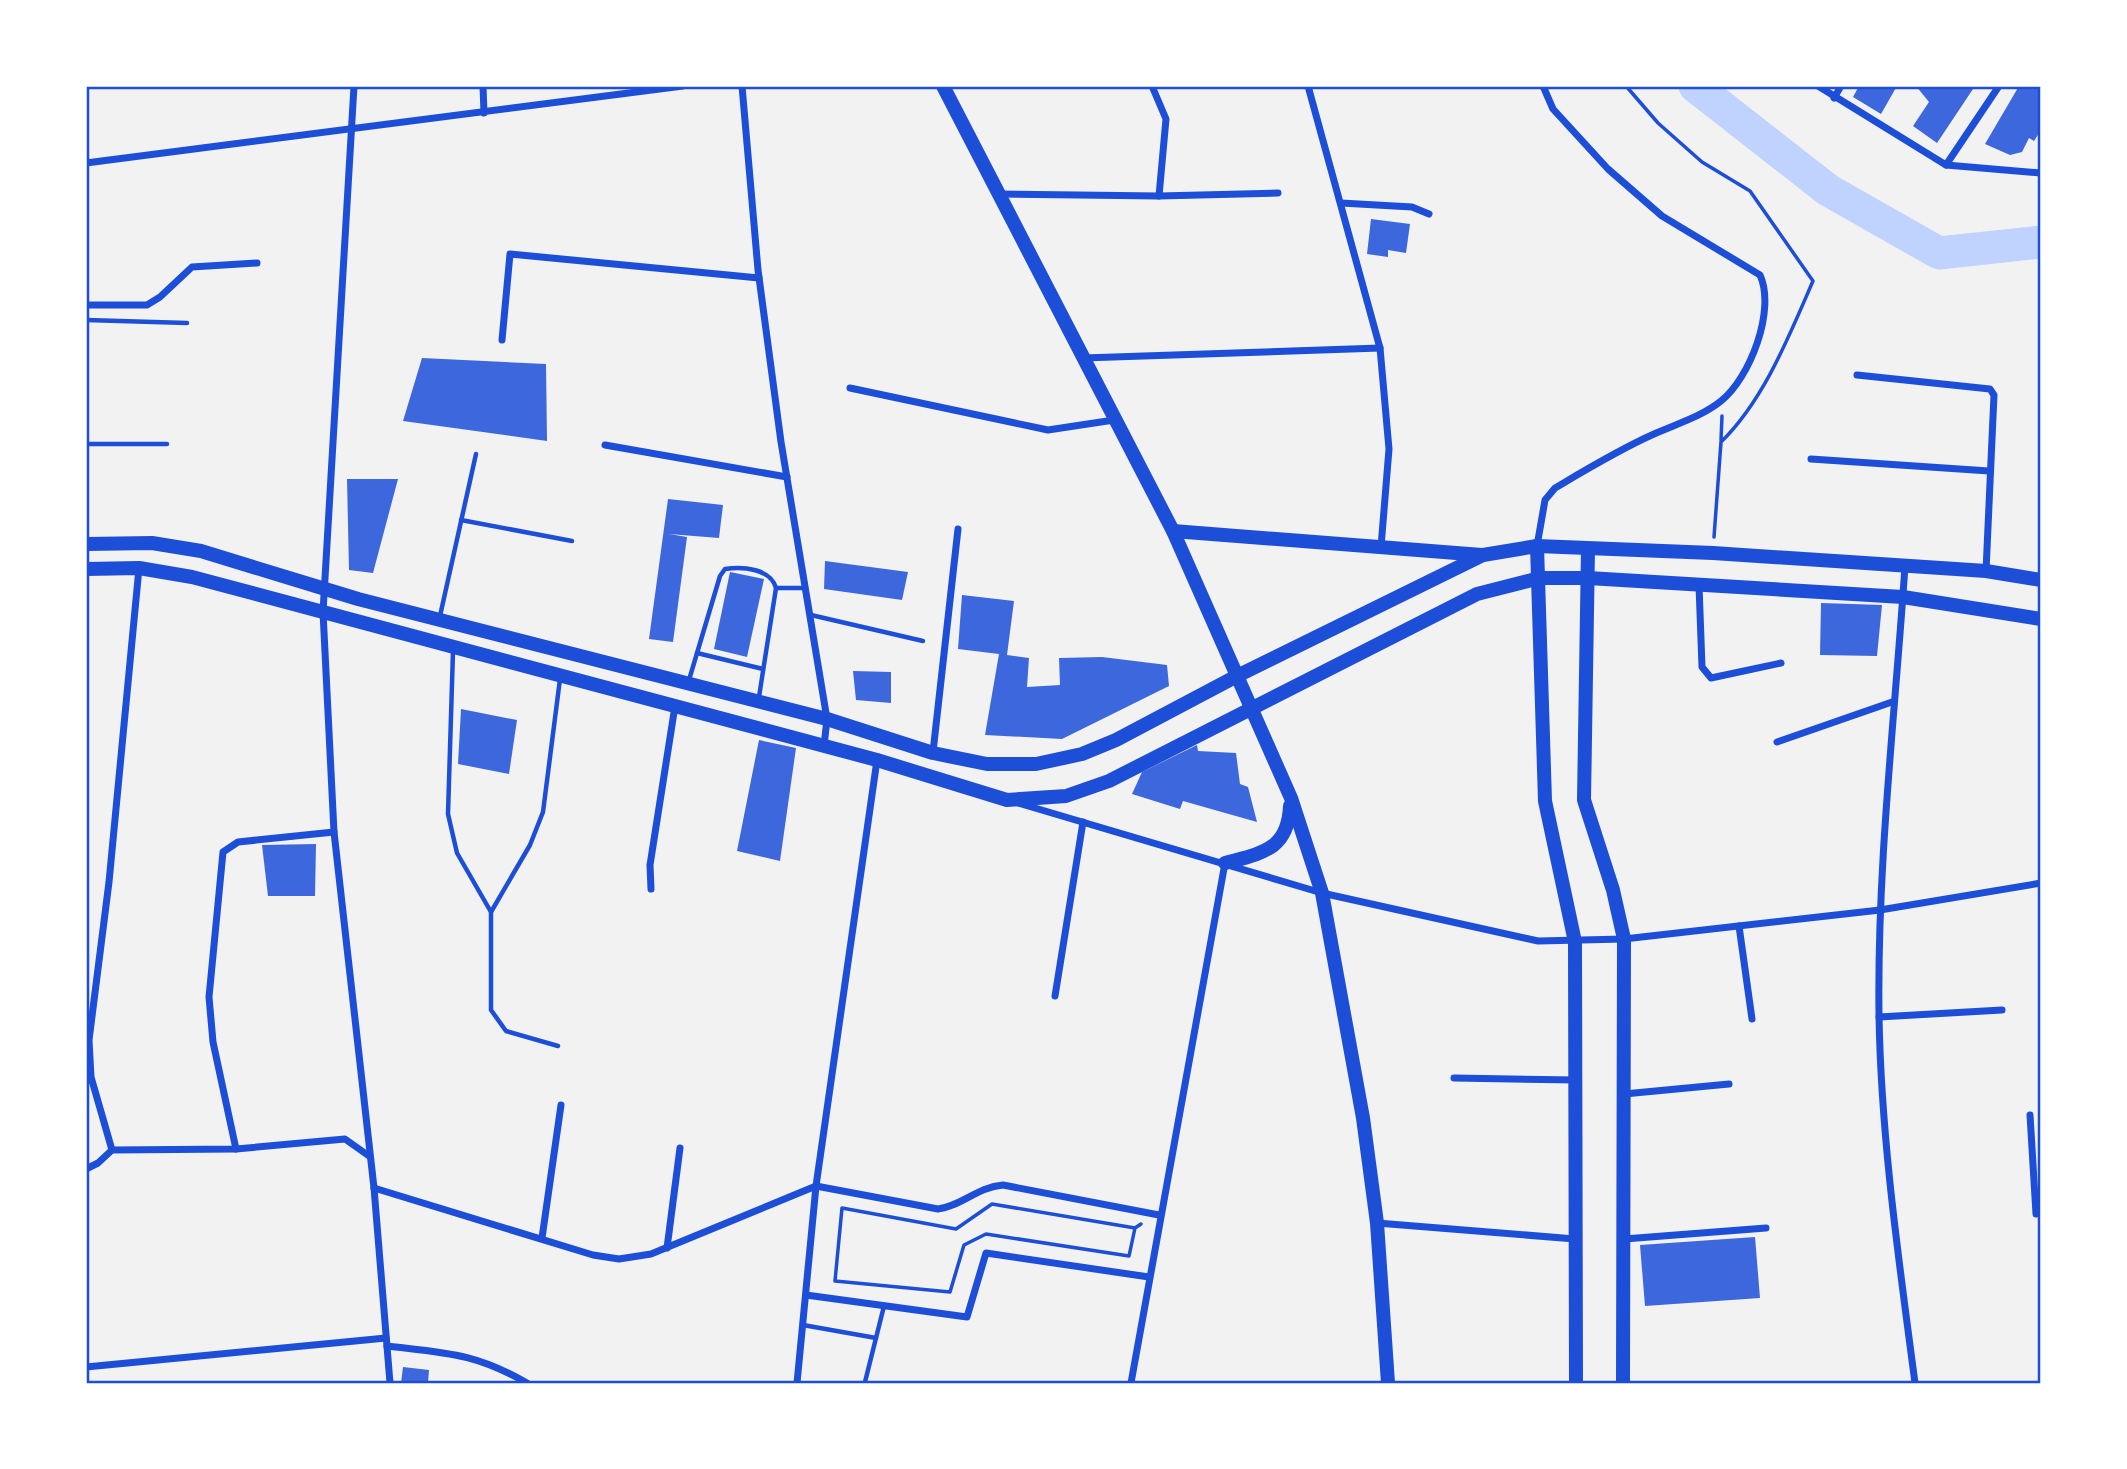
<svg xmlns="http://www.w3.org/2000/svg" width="2127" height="1469" viewBox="0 0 2127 1469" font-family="'Roboto Condensed',sans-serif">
  <rect width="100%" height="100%" fill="#f2f2f2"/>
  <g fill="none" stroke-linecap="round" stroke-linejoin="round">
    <polyline stroke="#bfd3fe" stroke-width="33" points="1695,86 1828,190 1939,253 2041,242"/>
  </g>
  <g fill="#3d67dc">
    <polygon points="1859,86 1897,86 1881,114 1853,97"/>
    <polygon points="1916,86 1975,86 1937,143 1913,126 1929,102"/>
    <polygon points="2019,86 2041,86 2041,130 2034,141 2029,138 2022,152 2010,155 1985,144"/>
    <polygon points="1371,219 1410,224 1406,253 1388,250 1388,257 1367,254"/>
    <polygon points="422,358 546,364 547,441 403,421"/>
    <polygon points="347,479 398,479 373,573 349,570"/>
    <polygon points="668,499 723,505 719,538 669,534 687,537 673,642 649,639"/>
    <polygon points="825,561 908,572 902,600 824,589"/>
    <polygon points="730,572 764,579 747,657 714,649"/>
    <polygon points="962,595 1014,601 1007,655 1029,658 1027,687 1060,685 1059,658 1102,657 1167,665 1169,686 1062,739 985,735 999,654 958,649"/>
    <polygon points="1821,603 1882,605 1877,656 1820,655"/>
    <polygon points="853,671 891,672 891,703 856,700"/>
    <polygon points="461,709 517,720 509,774 458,764"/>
    <polygon points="759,740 796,748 780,861 737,851"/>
    <polygon points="1197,745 1198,751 1236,753 1240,784 1248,787 1257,822 1183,801 1180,809 1132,794 1142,772"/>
    <polygon points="316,844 315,896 268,896 262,845"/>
    <polygon points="1755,1237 1760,1298 1645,1306 1640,1245"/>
    <polygon points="403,1367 429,1370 428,1383 401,1383"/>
  </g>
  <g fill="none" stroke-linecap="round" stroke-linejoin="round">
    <g stroke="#1d4ed8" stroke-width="3.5">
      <path d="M 1626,86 L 1658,123 L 1702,162 L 1750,191 L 1813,281 C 1789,336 1764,400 1721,442 L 1714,537"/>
      <polyline points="1721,440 1722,416"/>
      <polyline points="1135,1228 1129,1256 986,1234 964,1245 950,1292 835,1281 842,1208 956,1229 992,1204 1135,1228 1141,1224"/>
    </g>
    <g stroke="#1d4ed8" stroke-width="4.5">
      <polyline points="86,320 187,323"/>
      <polyline points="86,444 167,444"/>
      <polyline points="461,520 572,541"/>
      <polyline points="776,588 805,588"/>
      <polyline points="811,615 923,641"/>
      <polyline points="440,616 476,454"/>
      <polyline points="453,651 448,814 457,853 491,912"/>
      <polyline points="697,653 763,669"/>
      <path d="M 689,680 L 720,576 L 725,569 C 743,566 771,569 776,588 L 759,697"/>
      <polyline points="558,1046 506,1031 491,1010 491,912 530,845 543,812 560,679"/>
      <polyline points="803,1325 876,1338"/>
      <polyline points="865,1382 884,1306"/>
    </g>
    <g stroke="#1d4ed8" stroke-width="7">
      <polyline points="354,86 323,612 334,832 374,1188 390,1383"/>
      <polyline points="483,86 484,113"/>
      <polyline points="742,86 758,270 781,442 827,719 824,746"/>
      <polyline points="1152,86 1166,119 1159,196"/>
      <polyline points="1308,86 1380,348 1389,449 1381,547"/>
      <polyline points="1818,86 1946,165 2041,173"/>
      <polyline points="1834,98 1841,86"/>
      <polyline points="86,163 683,86"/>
      <polyline points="1946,165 1999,86"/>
      <polyline points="998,194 1159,196 1278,193"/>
      <polyline points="1341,203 1412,207 1429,214"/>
      <polyline points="86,305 147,305 160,297 192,267 257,263"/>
      <polyline points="502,340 510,254 759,278"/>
      <polyline points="1083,358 1380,348"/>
      <polyline points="1857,375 1990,389 1994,395 1986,571"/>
      <polyline points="850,388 1048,430 1114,420"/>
      <polyline points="605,445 787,477"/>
      <polyline points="1811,459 1989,471"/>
      <path d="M 1537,546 L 1545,500 L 1555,488 C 1587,469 1620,449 1654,434 C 1676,424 1701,417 1721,401 C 1750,378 1776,310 1760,275 L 1662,216 L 1608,169 L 1553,109 L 1543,86"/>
      <path d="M 1905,566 C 1895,716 1877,865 1879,1015 C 1881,1138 1899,1261 1915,1383"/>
      <polyline points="1699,585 1702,667 1711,678 1781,663"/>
      <polyline points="1777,742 1892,702"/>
      <polyline points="933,752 958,529"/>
      <polyline points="1018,803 1322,893 1538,941 1624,939 1880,910 2041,883"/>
      <polyline points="651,889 650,865 675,706"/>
      <polyline points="1739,926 1752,1019"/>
      <polyline points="1055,996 1083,822"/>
      <polyline points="1879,1017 2002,1010"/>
      <polyline points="1454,1078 1577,1080"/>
      <polyline points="1624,1094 1729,1084"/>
      <polyline points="2030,1115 2036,1214 2041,1213"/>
      <polyline points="236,1149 213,1042 209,997 223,852 238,842 334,832"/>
      <polyline points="112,1150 91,1077 89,1040 109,882 139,568"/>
      <polyline points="86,1169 98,1163 112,1150 236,1149 345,1139 369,1156"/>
      <path d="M 374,1188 L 593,1255 L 619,1259 L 651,1254 L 816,1186 L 938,1209 C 962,1206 977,1187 1003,1185 L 1159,1215"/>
      <polyline points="1377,1223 1575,1239"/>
      <polyline points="542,1238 561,1105"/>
      <polyline points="1624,1239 1766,1228"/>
      <polyline points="667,1248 680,1148"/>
      <polyline points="806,1295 967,1317 986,1253 1149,1277"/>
      <path d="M 387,1346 C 446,1353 475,1353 527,1383"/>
      <polyline points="86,1367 386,1338"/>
      <polyline points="797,1383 816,1186 877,760"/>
      <polyline points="1131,1383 1225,863"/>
    </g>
    <g stroke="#1d4ed8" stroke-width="14">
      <polyline points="943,86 1173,531 1291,798 1322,893 1363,1118 1377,1223 1388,1383"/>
      <polyline points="1173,531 1482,555"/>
      <polyline points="86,544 152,543 201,551 358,599 827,719 933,753 987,764 1036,764 1082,754 1116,740 1237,676 1483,555 1537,546 1713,553 1986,571 2041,580"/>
      <polyline points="1537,546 1545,801 1575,942 1576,1383"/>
      <polyline points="1588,549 1584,800 1613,890 1624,939 1623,1383"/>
      <polyline points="86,569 139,568 192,577 877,760 1007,800 1066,796 1109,781 1477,594 1540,578 1588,578 1903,597 2041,619"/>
      <path d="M 1225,863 C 1262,853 1288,850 1290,806"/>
    </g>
  </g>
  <rect width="2127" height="1469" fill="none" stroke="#ffffff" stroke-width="175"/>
  <rect x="88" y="88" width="1951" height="1294" fill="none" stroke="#1d4ed8" stroke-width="2.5"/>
</svg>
